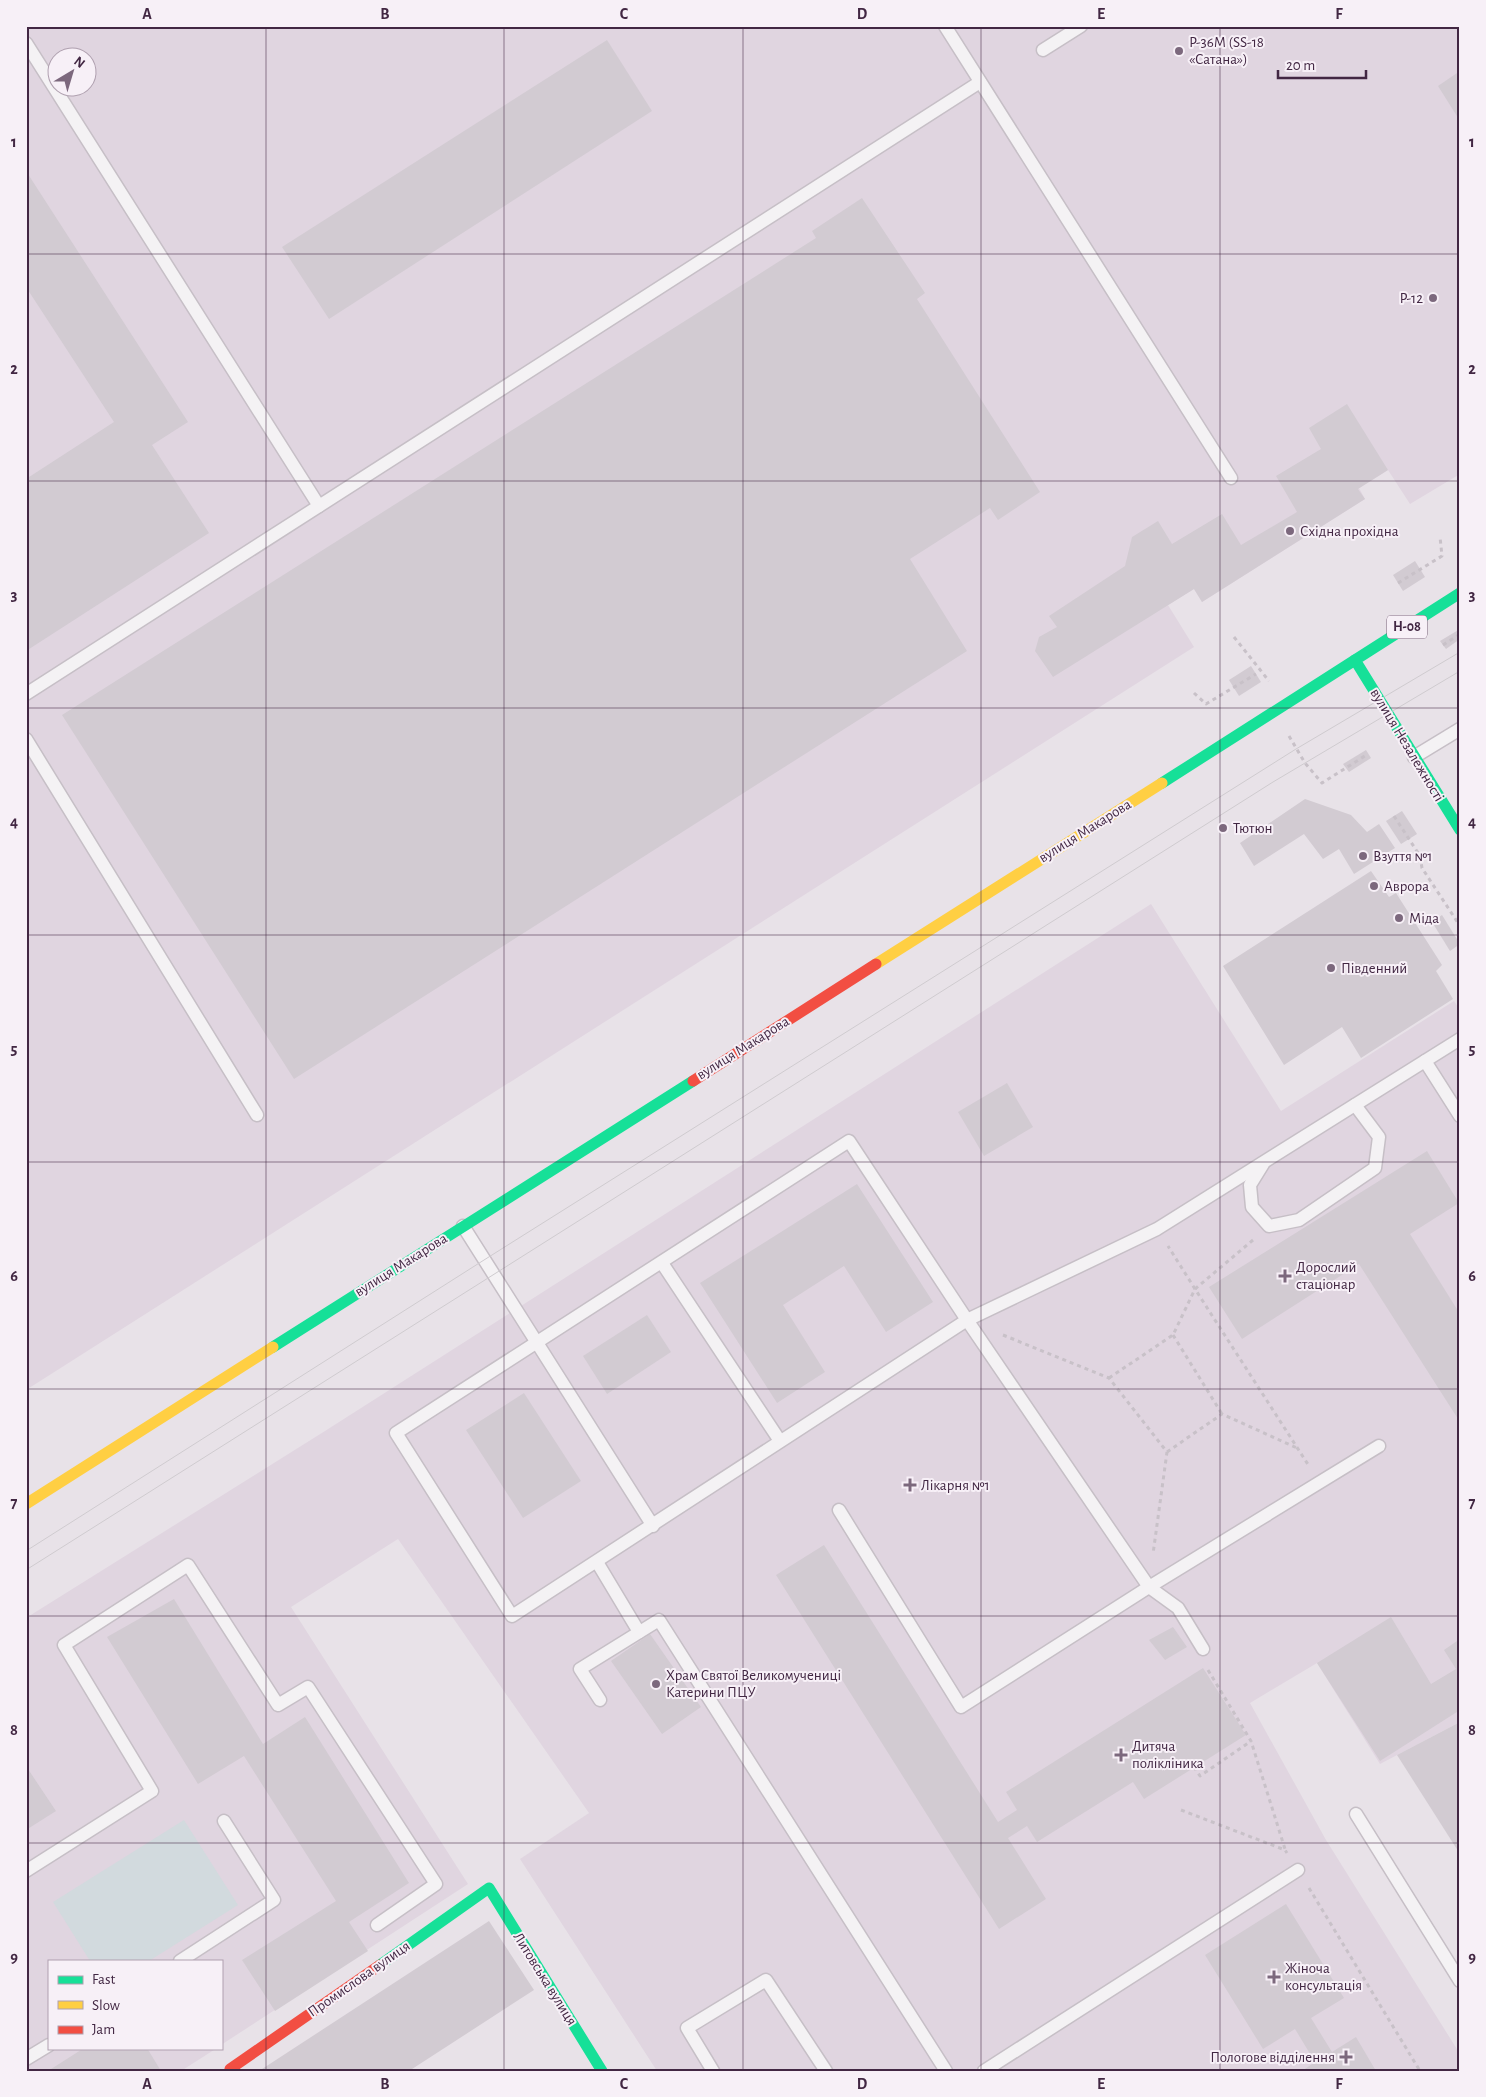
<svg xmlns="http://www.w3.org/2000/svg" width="1486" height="2097" viewBox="0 0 1486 2097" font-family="'Alegreya Sans',sans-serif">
  <rect width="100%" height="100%" fill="#e8e2e8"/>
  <g fill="#e0d5e0" fill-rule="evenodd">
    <path d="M 26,26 L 1460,26 L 1460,474 L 1410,504 L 1388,470 L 1359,488 L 1365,499 L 1202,602 L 1194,589 L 1168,605 L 1194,647 L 26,1390 ZM 58,58 L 88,58 L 88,88 L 58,88 Z"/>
    <polygon points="1151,904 1281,1111 1454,1001 1460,1010 1460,1722 1380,1764 1317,1663 1250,1703 1326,1840 1460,2054 1460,2071 657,2071 520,1859 589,1813 398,1539 291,1607 468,1884 221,2045 221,1961 49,1961 49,2048 217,2048 181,2071 26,2071 26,1618 325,1431"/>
  </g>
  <polygon fill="#d2dade" points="184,1820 238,1905 149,1961 90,1961 53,1902"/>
  <g fill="#d2cbd2">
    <polygon points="607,40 652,111 329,319 282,247"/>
    <polygon points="1460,71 1460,121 1438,86"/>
    <polygon points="26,171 188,422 152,445 209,533 26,651 26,479 114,422 26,287"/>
    <polygon points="862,198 925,293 917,299 1040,492 998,520 990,508 910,559 967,651 294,1079 62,715 816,238 812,231"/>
    <polygon points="1347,404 1388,470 1358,489 1365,499 1202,602 1194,589 1053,677 1035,651 1039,637 1057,627 1049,616 1125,566 1132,537 1158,521 1172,544 1222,514 1241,545 1297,512 1276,476 1321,449 1309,428"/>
    <polygon points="1415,561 1425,577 1403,591 1393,575"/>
    <polygon points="1460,629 1460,639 1446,649 1440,641"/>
    <polygon points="1251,666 1261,682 1239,696 1229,680"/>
    <polygon points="1366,750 1371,758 1349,772 1343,764"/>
    <polygon points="1305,799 1351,815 1367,832 1379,824 1395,848 1354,874 1339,849 1323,859 1304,834 1254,866 1240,843"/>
    <polygon points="1402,811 1417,834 1401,844 1386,821"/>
    <polygon points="1371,871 1389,897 1396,893 1442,965 1436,971 1453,999 1361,1058 1342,1027 1284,1065 1223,966"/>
    <polygon points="1442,915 1460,944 1450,951 1432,922"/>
    <polygon points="1007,1083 1033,1127 984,1156 958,1112"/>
    <polygon points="1427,1151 1459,1203 1410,1234 1460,1314 1460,1422 1359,1264 1242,1339 1209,1287"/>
    <polygon points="857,1184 933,1302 886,1332 844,1266 783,1305 825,1372 777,1403 700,1283"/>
    <polygon points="647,1315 671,1352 607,1394 583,1356"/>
    <polygon points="524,1393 581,1481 523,1518 466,1430"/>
    <polygon points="824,1545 998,1822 1017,1810 1006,1792 1203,1668 1246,1735 1144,1799 1133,1782 1037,1842 1027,1826 1008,1838 1046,1899 999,1929 776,1575"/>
    <polygon points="174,1599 263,1744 305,1717 409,1883 349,1922 368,1951 275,2011 242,1960 336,1901 244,1756 198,1784 107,1637"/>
    <polygon points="1391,1617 1431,1684 1456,1669 1444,1650 1460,1639 1460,1710 1380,1761 1317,1663"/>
    <polygon points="1173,1627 1187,1647 1165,1660 1149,1640"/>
    <polygon points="650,1634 701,1707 662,1734 611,1661"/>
    <polygon points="1460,1722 1460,1854 1397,1755"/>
    <polygon points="26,1766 56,1811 26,1830"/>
    <polygon points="1286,1904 1344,1998 1311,2018 1332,2052 1356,2037 1376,2071 1302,2071 1315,2062 1295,2029 1263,2049 1205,1955"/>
    <polygon points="489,1921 534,1990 409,2071 259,2071"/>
    <polygon points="84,2048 147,2048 161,2071 48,2071"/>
  </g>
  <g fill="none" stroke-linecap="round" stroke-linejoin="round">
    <defs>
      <g id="lane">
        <polyline points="945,26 1231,478"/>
        <polyline points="26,43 319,506"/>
        <polyline points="1043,50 1081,26"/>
        <polyline points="26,694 980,82"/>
        <polyline points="26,739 257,1115"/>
        <polyline points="1414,757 1460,729"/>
        <polyline points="1425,1061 1460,1116"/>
        <polyline points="1263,1164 1250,1185 1252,1207 1269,1226 1299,1220 1375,1168 1379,1137 1355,1105"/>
        <polyline points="463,1226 653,1526"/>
        <polyline points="662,1263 780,1441"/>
        <polyline points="839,1510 961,1707 1149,1587 1379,1446"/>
        <polyline points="597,1562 639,1632"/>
        <polyline points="1203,1649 1178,1608 1149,1587 967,1320 849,1141 396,1433 512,1616 967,1320 1157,1229 1460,1039"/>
        <polyline points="600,1700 580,1669 659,1620 946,2071"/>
        <polyline points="1356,1814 1460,1981"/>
        <polyline points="26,1871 152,1791 64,1645 188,1565 278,1705 308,1687 436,1884 377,1925"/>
        <polyline points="180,1961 274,1900 224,1821"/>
        <polyline points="26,2059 49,2045"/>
        <polyline points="713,2071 687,2028 766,1980 826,2071"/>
        <polyline points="984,2071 1298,1870"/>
      </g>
    </defs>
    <use href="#lane" stroke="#c6bfc6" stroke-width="15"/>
    <g stroke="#c8c1c8" stroke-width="3" stroke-dasharray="4 4" stroke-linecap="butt">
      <polyline points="1398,583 1442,556 1440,537"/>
      <polyline points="1234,637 1269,681"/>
      <polyline points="1443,645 1460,634"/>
      <polyline points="1194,693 1206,704 1256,674"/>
      <polyline points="1289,736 1305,763 1322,783 1368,754"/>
      <polyline points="1394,816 1420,856 1422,868 1460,926"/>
      <polyline points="1253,1240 1195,1289 1309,1466"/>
      <polyline points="1003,1335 1109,1378 1167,1452 1153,1554"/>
      <polyline points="1173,1335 1222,1414"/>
      <polyline points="1109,1378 1173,1335 1195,1289 1168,1246"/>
      <polyline points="1167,1452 1222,1414 1297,1448"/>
      <polyline points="1208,1670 1251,1741 1285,1849"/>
      <polyline points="1194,1767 1200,1776 1251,1741"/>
      <polyline points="1181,1810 1285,1850 1287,1853"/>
      <polyline points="1309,1888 1420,2071"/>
    </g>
    <use href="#lane" stroke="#f4f2f4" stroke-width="12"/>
    <g stroke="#16e098" stroke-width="11">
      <polyline points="1460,593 1355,660 1460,830"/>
      <polyline points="1162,783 1355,660"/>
      <polyline points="273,1347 693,1081"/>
      <polyline points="380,1965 489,1888 602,2071"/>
    </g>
    <g stroke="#ffcf43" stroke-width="11">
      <polyline points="876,964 1162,783"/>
      <polyline points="26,1504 273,1347"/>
    </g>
    <g stroke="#f24e42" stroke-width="11">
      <polyline points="693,1081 876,964"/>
      <polyline points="230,2069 380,1965"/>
    </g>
    <g stroke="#cfcbcf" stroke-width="1">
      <polyline points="26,1551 484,1260 1296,749 1460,652"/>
      <polyline points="26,1570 1273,782 1460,671"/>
    </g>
  </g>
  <path fill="none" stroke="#422743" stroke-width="1" stroke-opacity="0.55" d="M 266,26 L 266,2071M 504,26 L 504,2071M 743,26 L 743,2071M 981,26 L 981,2071M 1220,26 L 1220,2071M 26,254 L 1460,254M 26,481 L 1460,481M 26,708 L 1460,708M 26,935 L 1460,935M 26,1162 L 1460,1162M 26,1389 L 1460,1389M 26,1616 L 1460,1616M 26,1843 L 1460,1843"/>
  <g fill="#7c687d" stroke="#f7f0f7" stroke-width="2">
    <circle cx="1179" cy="51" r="5"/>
    <circle cx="1433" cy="298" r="5"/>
    <circle cx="1290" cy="531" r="5"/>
    <circle cx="1223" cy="828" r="5"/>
    <circle cx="1363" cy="856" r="5"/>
    <circle cx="1374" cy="886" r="5"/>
    <circle cx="1399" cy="918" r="5"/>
    <circle cx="1331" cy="968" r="5"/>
    <path d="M1282.5 1268.5h5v5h5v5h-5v5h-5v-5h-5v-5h5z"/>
    <path d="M907.5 1477.5h5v5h5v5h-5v5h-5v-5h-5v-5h5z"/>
    <circle cx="656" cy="1684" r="5"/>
    <path d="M1118.5 1747.5h5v5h5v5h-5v5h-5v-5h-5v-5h5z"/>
    <path d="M1271.5 1969.5h5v5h5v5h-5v5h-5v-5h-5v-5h5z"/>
    <path d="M1343.5 2049.5h5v5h5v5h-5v5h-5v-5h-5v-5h5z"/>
  </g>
  <g text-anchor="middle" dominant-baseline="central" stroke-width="4" stroke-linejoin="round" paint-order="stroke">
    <rect fill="#f7f0f7" stroke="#786379" stroke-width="1" x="1387" y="615.5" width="40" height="23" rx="4"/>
    <g font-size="14" font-weight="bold" fill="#422743">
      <text x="1407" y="627">Н-08</text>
    </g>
    <g font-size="15" fill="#422743" stroke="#f7f0f7" text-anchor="start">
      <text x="1189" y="42">Р-36М (SS-18<tspan x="1189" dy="17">«Сатана»)</tspan></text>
      <text x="1423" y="298" text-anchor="end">Р-12</text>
      <text x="1300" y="531">Східна прохідна</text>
      <text x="1233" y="828">Тютюн</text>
      <text x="1373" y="856">Взуття №1</text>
      <text x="1384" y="886">Аврора</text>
      <text x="1409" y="918">Міда</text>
      <text x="1341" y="968">Південний</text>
      <text x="1296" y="1267">Дорослий<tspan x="1296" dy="17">стаціонар</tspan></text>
      <text x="921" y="1485">Лікарня №1</text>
      <text x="666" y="1675">Храм Святої Великомучениці<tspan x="666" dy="17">Катерини ПЦУ</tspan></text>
      <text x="1132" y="1746">Дитяча<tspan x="1132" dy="17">полікліника</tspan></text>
      <text x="1285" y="1968">Жіноча<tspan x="1285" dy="17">консультація</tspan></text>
      <text x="1335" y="2057" text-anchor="end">Пологове відділення</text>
    </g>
    <g font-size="15" fill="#422743" stroke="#f7f0f7">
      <text transform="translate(1407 745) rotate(59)">вулиця Незалежності</text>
      <text transform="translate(1085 831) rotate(-32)">вулиця Макарова</text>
      <text transform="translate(743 1048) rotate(-32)">вулиця Макарова</text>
      <text transform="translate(401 1265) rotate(-32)">вулиця Макарова</text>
      <text transform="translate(359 1979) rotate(-35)">Промислова вулиця</text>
      <text transform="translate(545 1979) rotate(58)">Литовська вулиця</text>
    </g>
  </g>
  <rect width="1486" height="2097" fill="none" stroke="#f7f0f7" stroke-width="55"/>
  <rect x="48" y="1960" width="175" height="90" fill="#f7f0f7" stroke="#afa0af"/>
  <rect x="58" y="1976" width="25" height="8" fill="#16e098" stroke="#afa0af"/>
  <text x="92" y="1984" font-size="15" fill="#422743">Fast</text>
  <rect x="58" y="2001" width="25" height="8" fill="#ffcf43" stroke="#afa0af"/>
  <text x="92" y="2010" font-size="15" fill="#422743">Slow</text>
  <rect x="58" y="2026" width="25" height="8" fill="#f24e42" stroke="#afa0af"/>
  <text x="92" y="2034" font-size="15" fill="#422743">Jam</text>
  <g transform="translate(72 72) rotate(38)"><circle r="24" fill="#f7f0f7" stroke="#afa0af"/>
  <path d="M0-4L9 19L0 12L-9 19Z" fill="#7c687d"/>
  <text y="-8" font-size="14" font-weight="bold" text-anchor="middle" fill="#422743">N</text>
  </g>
  <path d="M1278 70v8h88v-8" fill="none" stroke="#422743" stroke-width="2.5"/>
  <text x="1286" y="70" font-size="15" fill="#422743" stroke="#f7f0f7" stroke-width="4" paint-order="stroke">20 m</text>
  <rect x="28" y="28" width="1430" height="2042" fill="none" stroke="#422743" stroke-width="2"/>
  <g font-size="16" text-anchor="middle" font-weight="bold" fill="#422743">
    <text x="147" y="19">A</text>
    <text x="385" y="19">B</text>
    <text x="624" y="19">C</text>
    <text x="862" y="19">D</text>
    <text x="1101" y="19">E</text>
    <text x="1339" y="19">F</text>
    <text x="14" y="147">1</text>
    <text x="1472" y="147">1</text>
    <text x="14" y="374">2</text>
    <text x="1472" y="374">2</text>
    <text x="14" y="600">3</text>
    <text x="1472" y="600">3</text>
    <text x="14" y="827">4</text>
    <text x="1472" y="827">4</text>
    <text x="14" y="1054">5</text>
    <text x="1472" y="1054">5</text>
    <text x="14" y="1281">6</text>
    <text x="1472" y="1281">6</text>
    <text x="14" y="1508">7</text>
    <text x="1472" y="1508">7</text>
    <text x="14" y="1735">8</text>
    <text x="1472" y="1735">8</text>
    <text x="14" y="1962">9</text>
    <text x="1472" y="1962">9</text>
    <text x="147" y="2089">A</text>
    <text x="385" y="2089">B</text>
    <text x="624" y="2089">C</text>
    <text x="862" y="2089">D</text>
    <text x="1101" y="2089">E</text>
    <text x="1339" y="2089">F</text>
  </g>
</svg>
